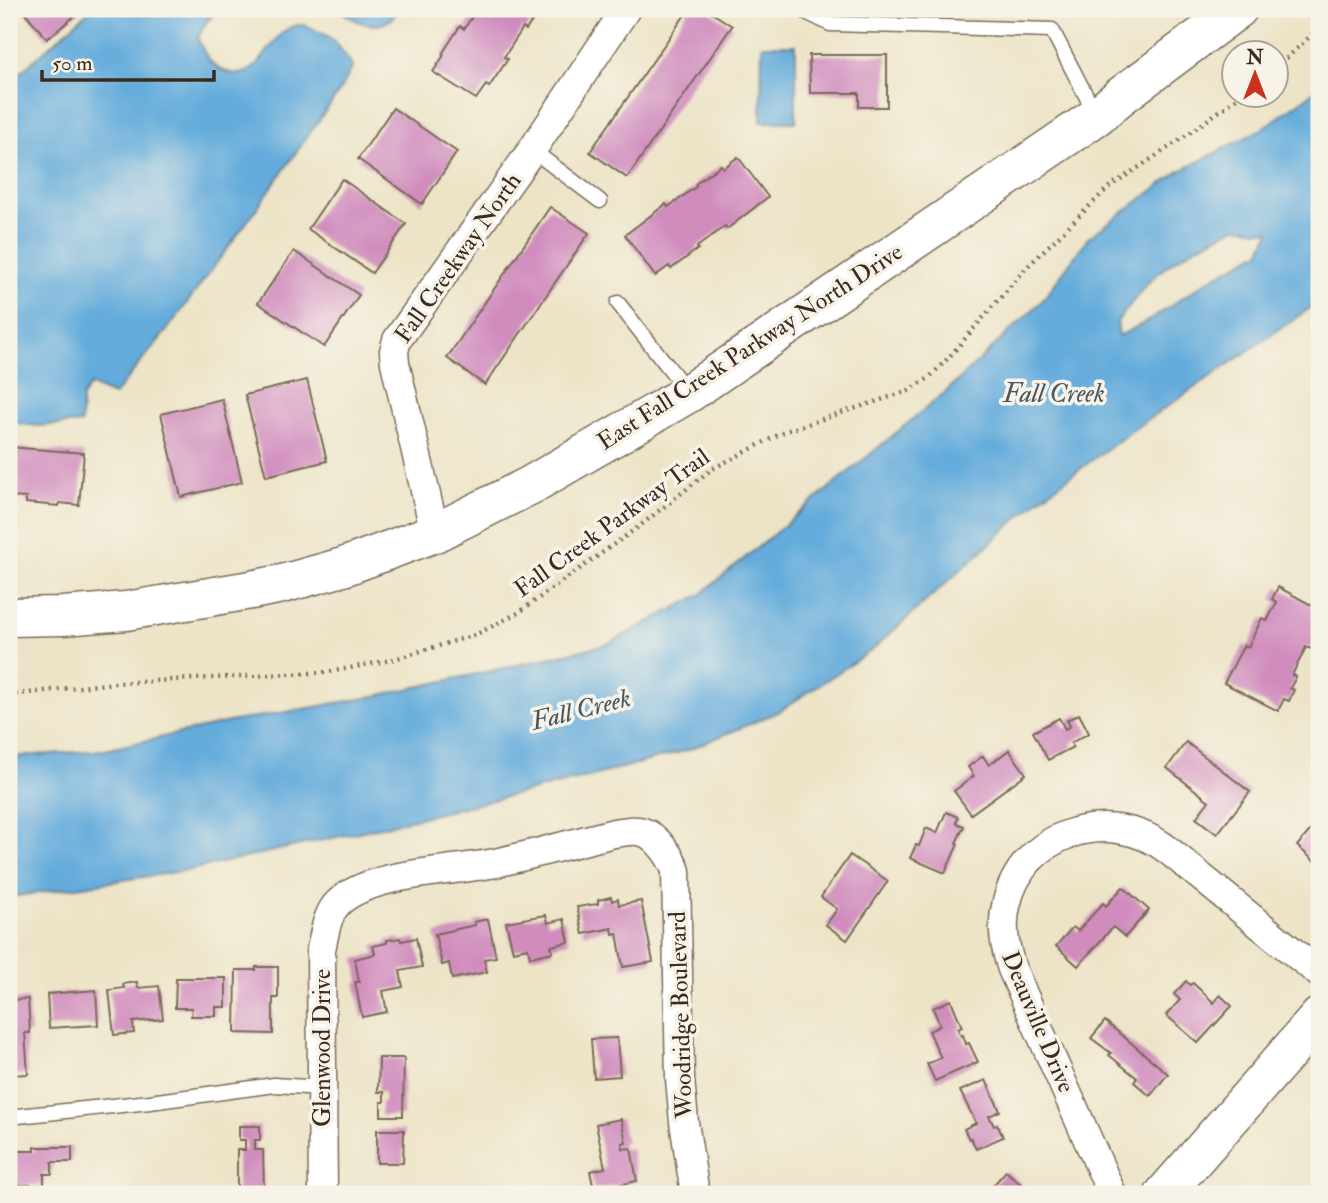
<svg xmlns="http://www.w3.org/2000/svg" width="1328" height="1203" viewBox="0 0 1328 1203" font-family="'IM FELL Double Pica',serif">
  <rect width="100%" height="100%" fill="#f7f3e8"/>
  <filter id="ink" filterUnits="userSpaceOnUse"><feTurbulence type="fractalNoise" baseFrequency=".0143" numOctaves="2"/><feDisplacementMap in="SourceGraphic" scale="14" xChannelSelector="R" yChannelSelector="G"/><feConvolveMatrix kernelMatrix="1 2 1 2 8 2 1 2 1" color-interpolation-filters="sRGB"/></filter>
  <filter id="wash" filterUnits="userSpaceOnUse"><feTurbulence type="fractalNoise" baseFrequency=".00686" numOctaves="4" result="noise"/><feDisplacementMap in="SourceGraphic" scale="28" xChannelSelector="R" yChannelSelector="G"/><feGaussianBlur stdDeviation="1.57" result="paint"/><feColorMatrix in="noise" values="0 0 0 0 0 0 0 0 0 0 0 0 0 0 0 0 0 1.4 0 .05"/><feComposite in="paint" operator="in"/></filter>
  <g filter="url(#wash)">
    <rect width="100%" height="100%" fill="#ede4c7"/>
    <g fill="#64acdb" stroke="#506b7c" stroke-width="2" fill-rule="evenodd">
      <path d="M 91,9 L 218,9 L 205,24 L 198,38 C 202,50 208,62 220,69 C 265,93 267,22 303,25 C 306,25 311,28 313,29 C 318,32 324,33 328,36 C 338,43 346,57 353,66 L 341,89 L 252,215 L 168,329 L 114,395 L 90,385 L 82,397 L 81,423 L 37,426 L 9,422 L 9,86 L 20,73 Z"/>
      <path d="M 338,9 L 399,9 C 397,12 395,16 392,18 C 376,33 352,20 338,9 Z"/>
      <polygon points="762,45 796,45 796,122 761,122"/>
      <path d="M 1319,88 L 1319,302 L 1130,432 L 1037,501 L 872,650 L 778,712 L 688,750 L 592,776 L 385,826 L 190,870 L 9,897 L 9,757 L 105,750 L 229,722 L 371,697 L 518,665 L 608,644 L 700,595 L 948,390 L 1042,301 L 1088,238 L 1178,172 L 1262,129 ZM 1236,227 L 1270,231 L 1260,252 L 1210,279 L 1150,320 L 1119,336 L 1117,322 C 1127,309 1137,295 1148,283 C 1170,259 1207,241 1236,227 Z"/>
    </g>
    <g id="blocks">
      <g fill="#d08cbd">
        <polygon points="22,9 83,9 47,39"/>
        <polygon points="477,9 540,9 526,30 523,28 504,57 508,59 489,87 486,85 476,99 433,72 444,55 442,54 460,26 464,29"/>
        <polygon points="689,9 706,9 732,26 627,178 590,152"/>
        <polygon points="809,55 887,55 887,107 859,107 859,93 810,93"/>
        <polygon points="393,108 457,152 422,204 358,159"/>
        <polygon points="738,157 768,197 727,229 725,226 697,247 698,249 671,269 669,266 655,276 625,235 666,204 668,207 697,186 695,184 721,165 723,168"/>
        <polygon points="342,179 406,224 372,273 308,229"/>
        <polygon points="550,207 589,233 485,385 447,358"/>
        <polygon points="294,251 359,295 324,347 258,303"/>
        <polygon points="307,380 327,461 266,476 245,395"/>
        <polygon points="222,399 242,482 181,497 161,414"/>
        <polygon points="9,447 84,453 79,505 59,503 59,506 26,503 26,498 9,497"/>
        <polygon points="1278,587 1319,609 1319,641 1316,640 1311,649 1306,647 1292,675 1296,677 1290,688 1294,690 1289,701 1284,699 1278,711 1224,683 1244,645 1248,647 1262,618 1267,621 1277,602 1272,599"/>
        <polygon points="1079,714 1089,733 1071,743 1073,747 1048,760 1033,732 1059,718 1065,729 1070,726 1067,720"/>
        <polygon points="1186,742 1250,792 1217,834 1196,818 1209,801 1167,768"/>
        <polygon points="1009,750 1026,774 971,814 954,791 974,776 968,767 983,756 989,765"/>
        <polygon points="946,812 958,817 956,823 964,826 956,843 958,844 945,873 910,858 916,845 919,846 926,828 937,833"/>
        <polygon points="1319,820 1319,865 1297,846"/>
        <polygon points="850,855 888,881 847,940 826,925 837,909 821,897"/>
        <polygon points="1123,887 1149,910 1125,937 1113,927 1078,966 1056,946 1073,927 1078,931 1103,903 1106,906"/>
        <polygon points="611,897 612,901 618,899 619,905 641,901 653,962 623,967 617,933 613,934 612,928 583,934 577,907 598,904 598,900"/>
        <polygon points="546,915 548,923 564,919 569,942 551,946 553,952 530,957 528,948 513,951 506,922"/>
        <polygon points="488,919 496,957 484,959 487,972 452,979 449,963 442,965 435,934 475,925 474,922"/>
        <polygon points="400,938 401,941 416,938 422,967 400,971 403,987 383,991 387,1012 362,1017 355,982 359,982 355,959 375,954 373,946 387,943 387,940"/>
        <polygon points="256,967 278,967 278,998 273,998 273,1034 235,1033 236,970 256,970"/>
        <polygon points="176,978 226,978 226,1007 216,1007 216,1016 191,1016 192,1008 175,1008"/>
        <polygon points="1186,981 1190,985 1193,983 1214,1003 1220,995 1232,1006 1198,1043 1166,1015 1180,1000 1174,994"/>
        <polygon points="137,982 138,988 159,986 163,1019 133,1022 134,1033 114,1035 109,990 124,988 123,984"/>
        <polygon points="96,990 98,1025 49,1028 47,994"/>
        <polygon points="11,996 12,1000 28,999 30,1033 25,1033 28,1074 9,1075 9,997"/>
        <polygon points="951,1000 962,1027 958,1029 961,1036 963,1035 966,1044 969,1043 978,1062 935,1081 927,1064 941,1058 929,1031 940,1026 933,1008"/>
        <polygon points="1105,1021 1168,1074 1150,1096 1134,1082 1137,1078 1109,1055 1111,1053 1091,1038"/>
        <polygon points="617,1038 620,1076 594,1078 591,1039"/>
        <polygon points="379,1058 404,1058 403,1116 381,1116 381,1102 384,1102 384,1092 378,1092"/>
        <polygon points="986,1080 1000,1111 989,1116 994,1126 997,1124 1003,1137 976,1149 971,1138 969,1139 964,1129 976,1123 960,1091"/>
        <polygon points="621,1119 626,1142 622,1143 623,1149 631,1148 637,1181 594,1190 590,1171 605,1168 596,1124"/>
        <polygon points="239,1126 260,1126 260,1140 255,1140 255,1150 263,1150 264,1193 237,1193 237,1150 245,1150 245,1140 239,1140"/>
        <polygon points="377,1130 404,1130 403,1163 377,1163"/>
        <polygon points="35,1147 72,1147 72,1162 52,1162 52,1174 44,1174 44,1185 9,1185 9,1151 35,1151"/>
        <polygon points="1006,1171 1032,1194 994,1194 989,1190"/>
      </g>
    </g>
  </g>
  <g filter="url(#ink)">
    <use href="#blocks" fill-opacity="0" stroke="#796b59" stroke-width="2"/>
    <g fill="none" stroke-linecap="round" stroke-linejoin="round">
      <defs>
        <g id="lane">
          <polyline points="800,9 830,24 1052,30 1096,115"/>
          <polyline points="532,150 600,201"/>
          <polyline points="618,303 688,392"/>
          <polyline points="9,1117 150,1102 274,1085 322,1088"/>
        </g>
        <g id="street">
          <polyline points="435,533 395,363 394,351 397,340 532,150 626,9"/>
          <path d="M 323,1194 L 321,949 C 325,934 326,916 337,904 C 368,872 451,872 495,863 C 535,854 574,843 614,833 C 623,832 634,829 643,832 C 657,836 672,858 676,871 L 680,1079 L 684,1122 L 695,1194"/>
          <path d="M 1112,1194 L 1012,969 C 1005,948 1001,928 1006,906 C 1021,832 1110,805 1168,850 L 1319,973"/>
        </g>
        <g id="secondary">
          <polyline points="9,617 63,616 126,611 251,590 282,584 343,567 435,533 531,485 689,393 1097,116 1121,96 1238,9"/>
          <polyline points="1164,1194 1319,1017"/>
        </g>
      </defs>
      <use href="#lane" stroke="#796b59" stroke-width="17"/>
      <use href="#street" stroke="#796b59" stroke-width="31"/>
      <use href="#secondary" stroke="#796b59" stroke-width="41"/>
      <g stroke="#796b59" stroke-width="4.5" stroke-dasharray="2 5" stroke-linecap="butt">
        <polyline points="1276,68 1319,28"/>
        <polyline points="9,695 115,683 329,672 391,660 475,635 518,613 641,525 712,469 786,431 908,391 929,378 949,357 1027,267 1109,187 1174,144 1243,94"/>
      </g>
      <use href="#lane" stroke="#fff" stroke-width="14"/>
      <use href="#street" stroke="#fff" stroke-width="28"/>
      <use href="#secondary" stroke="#fff" stroke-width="38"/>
    </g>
  </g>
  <g text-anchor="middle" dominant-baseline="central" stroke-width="7" stroke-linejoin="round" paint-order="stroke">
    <g font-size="24" fill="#3b2a1e" stroke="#f7f3e8">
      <text transform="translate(458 258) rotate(-55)">Fall Creekway North</text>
      <text transform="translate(750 347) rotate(-33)">East Fall Creek Parkway North Drive</text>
      <text transform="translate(612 523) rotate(-36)">Fall Creek Parkway Trail</text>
      <text transform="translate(681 1015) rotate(-92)">Woodridge Boulevard</text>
      <text transform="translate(1038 1022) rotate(67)">Deauville Drive</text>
      <text transform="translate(322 1048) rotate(-90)">Glenwood Drive</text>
    </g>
    <g font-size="26" font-style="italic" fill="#495860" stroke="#f7f3e8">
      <text x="1054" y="394">Fall Creek</text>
      <text transform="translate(581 710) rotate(-14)">Fall Creek</text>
    </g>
  </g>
  <rect width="1328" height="1203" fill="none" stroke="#f7f3e8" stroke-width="35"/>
  <g transform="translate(1255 74)"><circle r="33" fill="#f7f3e8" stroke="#aca397" stroke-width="2"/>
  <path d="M0-5L12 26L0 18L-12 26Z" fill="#c8321e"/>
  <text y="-10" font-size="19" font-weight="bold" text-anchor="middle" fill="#3b2a1e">N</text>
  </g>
  <path d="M42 70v10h172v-10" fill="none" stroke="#3b2a1e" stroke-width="3.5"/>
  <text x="52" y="70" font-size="21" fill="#3b2a1e" stroke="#f7f3e8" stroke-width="5" paint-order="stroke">50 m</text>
</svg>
